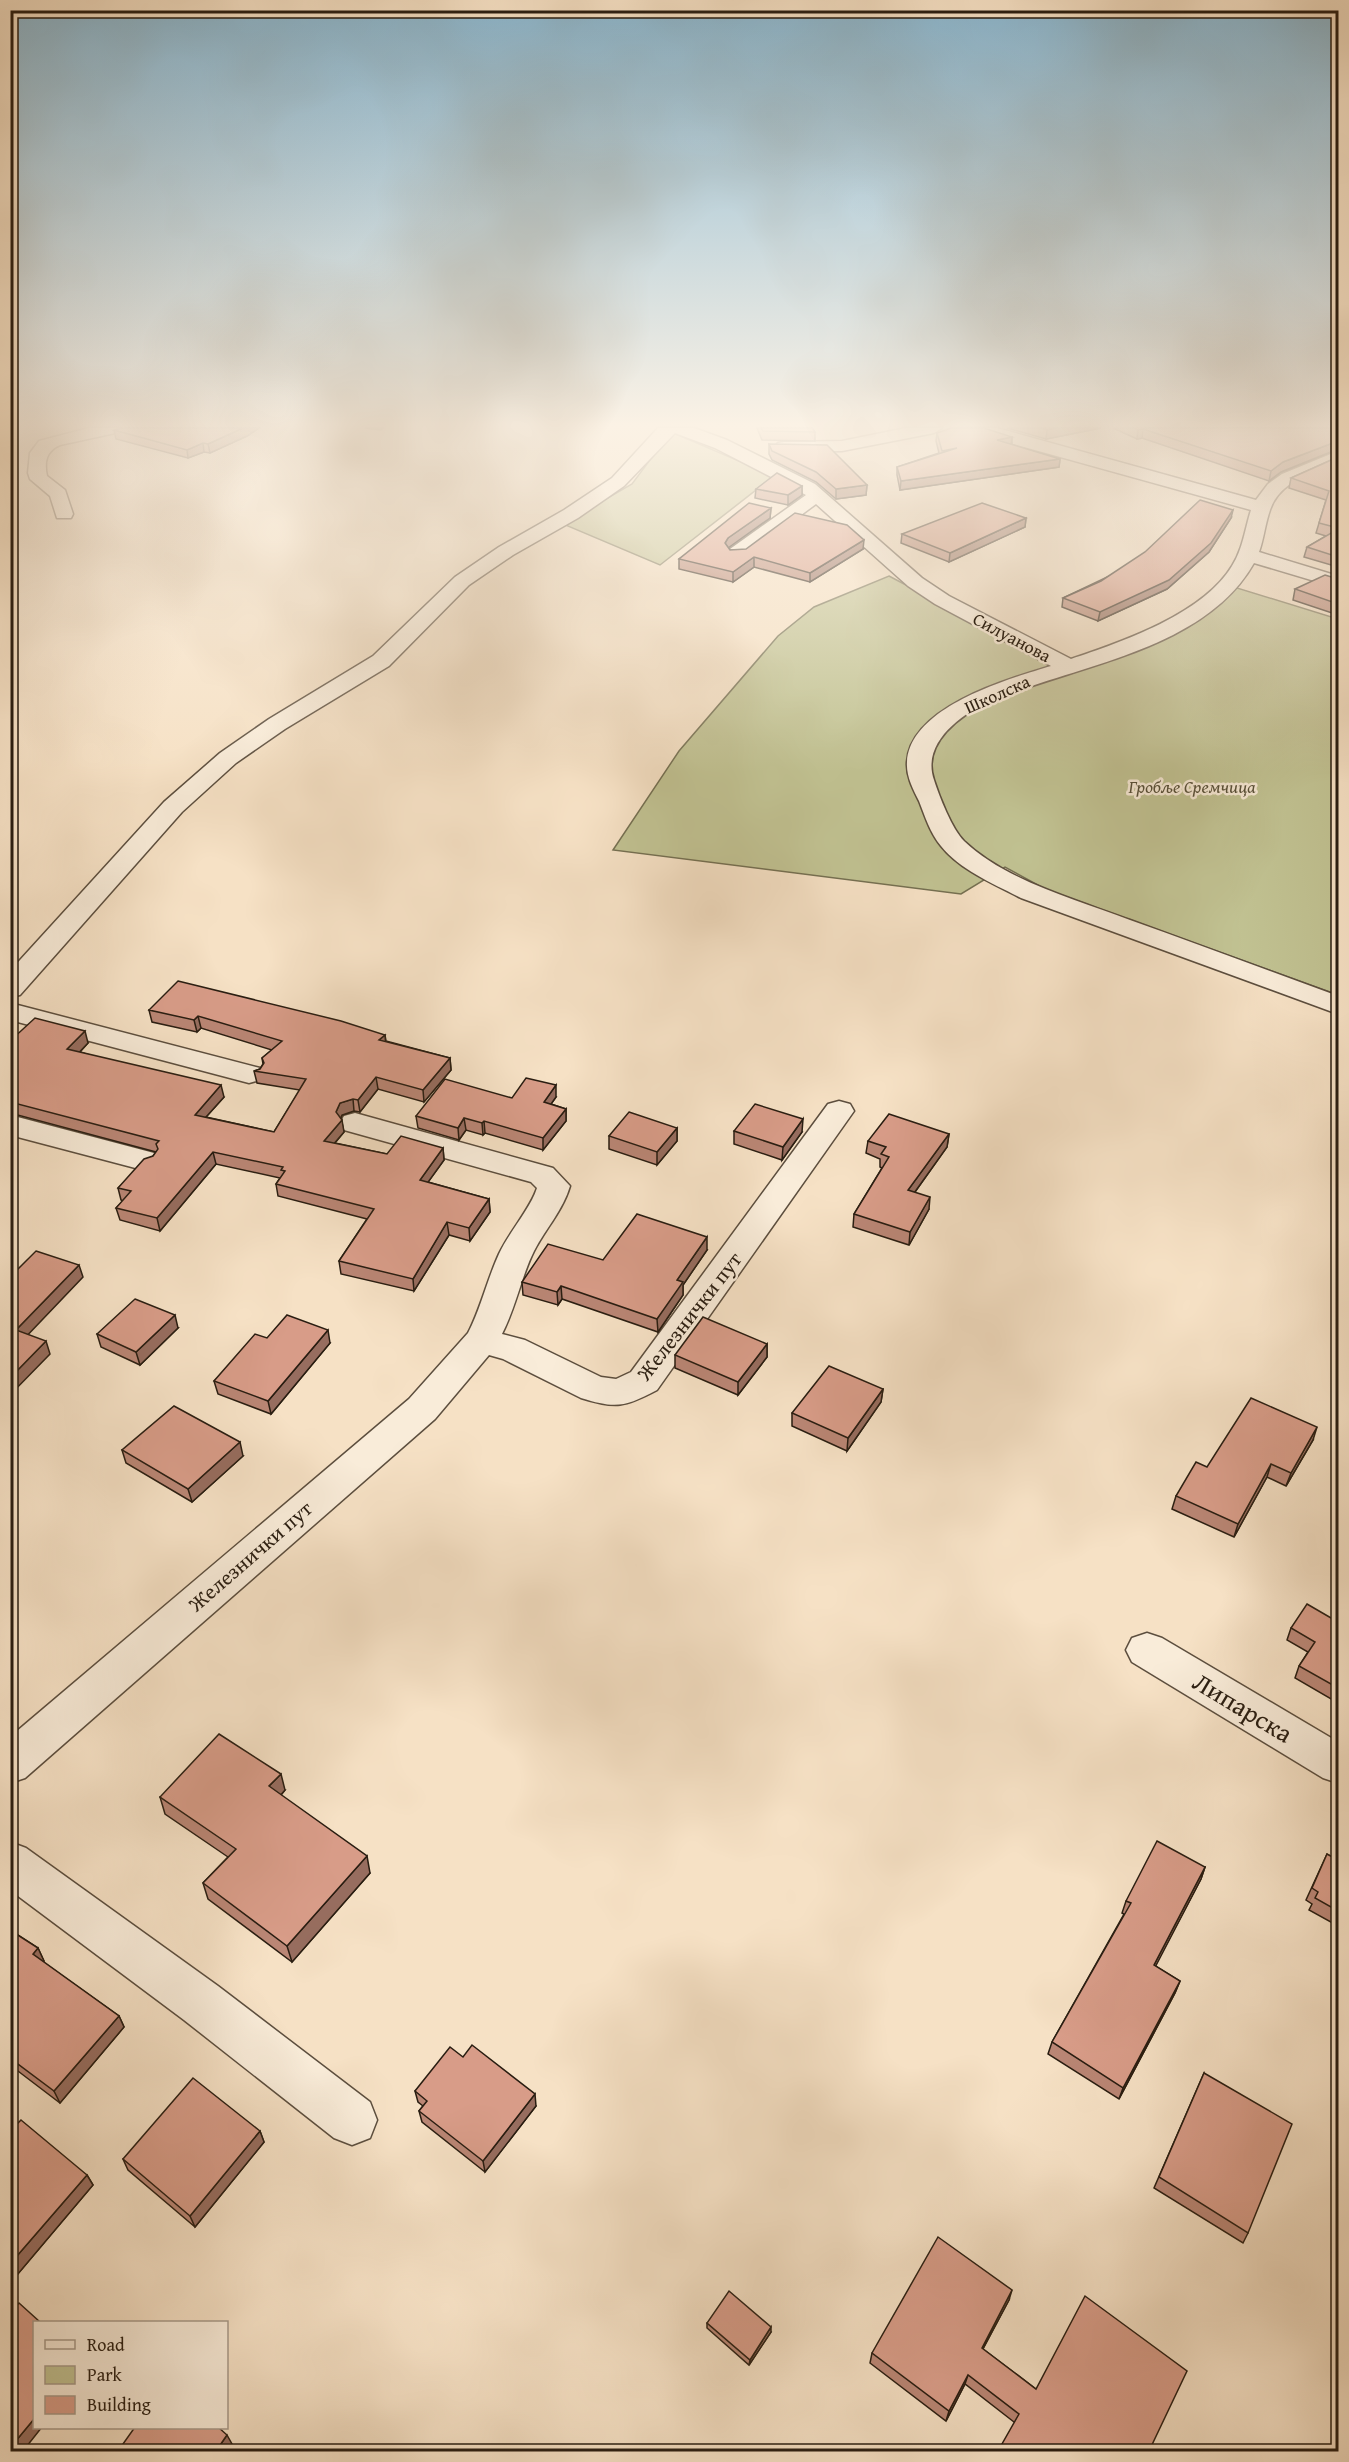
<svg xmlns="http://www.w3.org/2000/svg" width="1349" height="2462" viewBox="0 0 1349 2462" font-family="'Gentium Book Plus',serif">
  <rect width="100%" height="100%" fill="#f6e1c5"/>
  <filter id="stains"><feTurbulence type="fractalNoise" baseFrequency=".00333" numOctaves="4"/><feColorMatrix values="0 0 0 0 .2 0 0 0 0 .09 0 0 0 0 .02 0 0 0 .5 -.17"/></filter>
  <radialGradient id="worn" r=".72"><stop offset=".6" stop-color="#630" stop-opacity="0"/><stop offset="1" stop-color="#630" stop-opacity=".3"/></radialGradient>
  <g fill="#c1c292" stroke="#757052" stroke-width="1.5">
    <polygon points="671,432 774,476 660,565 563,524 632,484"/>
    <polygon points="889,576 1070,672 1169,636 1199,619 1234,587 1338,619 1338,995 1045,889 1005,867 961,894 613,850 679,751 778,636 814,607"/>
  </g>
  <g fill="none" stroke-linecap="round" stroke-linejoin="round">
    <defs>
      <g id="minor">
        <path d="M 89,428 L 122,428 L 120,432 L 60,445 C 46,451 44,462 47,476 L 65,490 L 73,514 L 71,518 L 57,518 L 50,496 L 30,479 L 28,473 L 30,453 L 39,441 Z"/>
        <path d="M 658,428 L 694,428 L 727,440 L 815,484 L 922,578 L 949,596 L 1071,659 C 1122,642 1203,614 1232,566 C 1243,549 1245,529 1251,510 L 970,432 L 968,428 L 997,428 L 1256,500 L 1268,484 L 1282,474 L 1338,451 L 1338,463 C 1313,474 1280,480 1270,510 C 1265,524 1264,538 1259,552 L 1338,576 L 1338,588 L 1254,563 C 1204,651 1076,665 991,701 C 961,714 921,743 934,780 C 939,796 952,829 964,841 C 1006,881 1077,900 1130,920 C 1200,945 1269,971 1338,996 L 1338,1014 L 1021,898 C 994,884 960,870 941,846 C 930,833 925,816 919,801 C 913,789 906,776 907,762 C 910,707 1008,679 1051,666 L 935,604 L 908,586 L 816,504 L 744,557 L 730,557 L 727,553 L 730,549 L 806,495 L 715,448 L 675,433 L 624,486 L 578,518 L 513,555 L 469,585 L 389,666 L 285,729 L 236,763 L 182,812 L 20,995 L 10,997 L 10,971 L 164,802 L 220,753 L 269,719 L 373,656 L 455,577 L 499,547 L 564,510 L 612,478 Z"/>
        <polygon points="906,428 942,428 934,433 842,451 784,452 778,451 775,447 778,443 784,442 842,441"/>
        <polygon points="10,1003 260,1068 264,1074 260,1080 249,1083 10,1020"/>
        <path d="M 839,1101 L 850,1104 L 854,1111 L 657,1390 C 625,1407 616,1409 581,1398 L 503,1359 L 489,1355 L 435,1419 L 25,1778 L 10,1783 L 10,1737 L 409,1399 L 468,1333 C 481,1308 487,1280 499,1254 C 509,1232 531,1208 537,1188 L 531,1182 L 344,1130 L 340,1123 L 344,1116 L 355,1113 L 553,1168 L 570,1186 C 563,1210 546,1228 534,1251 C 521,1277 516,1307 502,1334 L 525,1340 L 601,1377 L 616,1379 L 631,1372 L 828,1104 Z"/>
        <polygon points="10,1115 154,1153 159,1160 154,1167 143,1170 10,1135"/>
        <polygon points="1147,1633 1162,1638 1338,1742 1338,1783 1323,1778 1132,1662 1126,1650 1132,1638"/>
        <polygon points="10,1842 26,1848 218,1986 370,2102 377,2120 370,2138 352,2145 334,2138 184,2020 10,1890"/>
      </g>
    </defs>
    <use href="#minor" stroke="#5c4e3e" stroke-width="3"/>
    <use href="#minor" fill="#f9ecd9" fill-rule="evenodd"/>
  </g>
  <g fill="#ba8675" stroke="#291d11" stroke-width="1.5">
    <polygon points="122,428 259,428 247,436 210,453 204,452 188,458 116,439 114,430"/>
    <polygon points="365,428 383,428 381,430"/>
    <polygon points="757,428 812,428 815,432 815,441 762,440"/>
    <polygon points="1007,428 1101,428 1046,439"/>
    <polygon points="1113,428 1338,428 1338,449 1281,472 1269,481 1142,438 1137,439"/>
    <polygon points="937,433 1012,437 1012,445 1060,459 1059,467 900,490 897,475 897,467 939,453 936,441"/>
    <polygon points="769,444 867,485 866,495 836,499 816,482 772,460 769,454"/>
    <polygon points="1338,457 1338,567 1304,557 1307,547 1326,536 1316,533 1326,500 1289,488 1291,478"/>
    <polygon points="802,486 802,495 788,505 755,498 756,489"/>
    <polygon points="771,508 770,518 728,547 730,550 863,549 810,582 754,567 733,582 679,569 679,559"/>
    <polygon points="1026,518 1025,527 949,562 901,543 902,534"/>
    <polygon points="1231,518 1209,552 1167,589 1098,621 1062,607 1063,598"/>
    <polygon points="1338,579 1338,615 1293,600 1295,589"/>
    <polygon points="149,1010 385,1035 386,1041 450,1058 451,1070 424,1102 378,1089 360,1112 354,1111 342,1115 341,1118 344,1132 335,1143 387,1154 443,1148 444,1160 428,1182 489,1199 490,1212 470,1241 449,1235 414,1291 341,1274 339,1261 367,1219 278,1196 276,1184 280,1178 216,1164 160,1231 120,1220 116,1208 123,1201 121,1200 118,1188 153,1156 156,1152 10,1113 10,1041 88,1043 80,1052 224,1097 206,1117 274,1132 300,1090 257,1083 254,1071 260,1069 263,1064 262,1058 272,1050 201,1028 197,1032 152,1022"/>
    <polygon points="556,1097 551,1104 566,1109 566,1121 543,1150 485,1133 483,1135 466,1130 459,1140 418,1128 416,1116 512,1098"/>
    <polygon points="677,1128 677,1141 657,1165 609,1149 609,1136"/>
    <polygon points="734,1131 802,1132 782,1160 734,1144"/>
    <polygon points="949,1134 947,1147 915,1192 929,1209 909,1245 853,1227 854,1214 882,1168 880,1167 880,1159 866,1153 868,1141"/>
    <polygon points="707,1250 683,1285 683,1295 658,1332 562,1299 558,1305 523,1295 522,1282 603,1260"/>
    <polygon points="178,1328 140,1365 101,1347 97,1334"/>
    <polygon points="267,1338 330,1343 271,1414 218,1394 214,1381"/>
    <polygon points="767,1344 767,1357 738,1395 675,1368 675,1355"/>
    <polygon points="883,1389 881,1402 847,1451 792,1426 792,1413"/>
    <polygon points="1313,1440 1286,1486 1267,1477 1234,1537 1172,1509 1176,1496 1207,1467"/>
    <polygon points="122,1450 243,1456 192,1502 126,1463"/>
    <polygon points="1338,1622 1338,1703 1295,1678 1299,1666 1308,1652 1287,1640 1291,1628"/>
    <polygon points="285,1790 281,1795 370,1873 292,1962 208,1899 203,1883 228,1857 165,1814 160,1797"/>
    <polygon points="1338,1848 1338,1926 1309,1910 1312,1904 1306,1900 1327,1854 1334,1858"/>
    <polygon points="1205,1867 1201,1879 1155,1966 1180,1981 1175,1993 1119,2099 1048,2054 1052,2042 1124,1914 1122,1913 1126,1901"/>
    <polygon points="10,1930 38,1948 44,1961 43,1962 119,2016 124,2027 60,2103 10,2065"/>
    <polygon points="463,2057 536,2106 485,2172 422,2122 419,2111 423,2106 418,2102 415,2091"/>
    <polygon points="1204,2073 1248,2233 1243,2243 1154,2188"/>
    <polygon points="10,2131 87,2175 93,2185 17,2275 10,2269"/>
    <polygon points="260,2131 264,2142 195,2227 128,2170 123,2159"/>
    <polygon points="1338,2281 1338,2302 1332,2298"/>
    <polygon points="1009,2300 983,2349 1036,2389 1187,2371 1014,2422 965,2384 946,2421 870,2363 872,2353"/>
    <polygon points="707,2323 771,2332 749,2365 707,2328"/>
  </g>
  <g fill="#976d5f" stroke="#291d11" stroke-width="1.5">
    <polygon points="243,428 259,428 247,436 210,453 208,444"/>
    <polygon points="1055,428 1101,428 1046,439 1047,430"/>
    <polygon points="1143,429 1142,438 1137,439 1138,430"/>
    <polygon points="1012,437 1011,446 997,440"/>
    <polygon points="1338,441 1338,449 1281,472 1269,481 1271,471 1283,462"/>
    <polygon points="203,443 204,452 188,458 187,450"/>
    <polygon points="1060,459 1059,467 900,490 901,481"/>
    <polygon points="867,485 866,495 836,499 836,489"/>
    <polygon points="802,486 802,495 788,505 788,495"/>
    <polygon points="771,508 770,518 728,548 725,543 728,538"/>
    <polygon points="1233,510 1231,518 1209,552 1167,589 1098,621 1100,612"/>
    <polygon points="1026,518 1025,527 949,562 950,553"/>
    <polygon points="864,540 863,549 810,582 810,573"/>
    <polygon points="754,557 754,567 733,582 733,572"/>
    <polygon points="198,1016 201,1028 197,1032 194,1020"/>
    <polygon points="85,1031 88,1043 71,1061 67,1049"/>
    <polygon points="385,1035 386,1047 379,1040"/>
    <polygon points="450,1058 451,1070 424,1102 423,1090"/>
    <polygon points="376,1077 378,1089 360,1112 358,1100"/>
    <polygon points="221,1085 224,1097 197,1127 195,1115"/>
    <polygon points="556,1085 556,1097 544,1114 544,1102"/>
    <polygon points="353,1099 354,1111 342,1115 338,1124 336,1112 340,1103"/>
    <polygon points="566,1109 566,1121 543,1150 543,1138"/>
    <polygon points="464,1118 466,1130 459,1140 458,1128"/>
    <polygon points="803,1119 802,1132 782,1160 783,1147"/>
    <polygon points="342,1120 344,1132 326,1153 324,1141"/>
    <polygon points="484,1121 485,1133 483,1135 482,1123"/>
    <polygon points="677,1128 677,1141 657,1165 657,1152"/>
    <polygon points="949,1134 947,1147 907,1203 908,1190"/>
    <polygon points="443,1148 444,1160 421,1192 420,1180"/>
    <polygon points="213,1152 216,1164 160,1231 157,1218"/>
    <polygon points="930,1197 929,1209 909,1245 910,1232"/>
    <polygon points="489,1199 490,1212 470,1241 469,1228"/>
    <polygon points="447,1222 449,1235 414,1291 413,1279"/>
    <polygon points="707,1237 707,1250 683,1285 683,1295 658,1332 657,1319 677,1280"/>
    <polygon points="79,1265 83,1277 20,1343 16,1330"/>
    <polygon points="561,1286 562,1299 558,1305 557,1292"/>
    <polygon points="175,1315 178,1328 140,1365 136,1352"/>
    <polygon points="328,1330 330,1343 271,1414 268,1401"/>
    <polygon points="46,1341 50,1354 10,1395 10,1378"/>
    <polygon points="767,1344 767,1357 738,1395 738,1382"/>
    <polygon points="883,1389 881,1402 847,1451 848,1438"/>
    <polygon points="1317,1427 1313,1440 1286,1486 1291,1473"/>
    <polygon points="240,1442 243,1456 192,1502 188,1489"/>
    <polygon points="1271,1464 1267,1477 1234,1537 1238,1524"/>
    <polygon points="281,1774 285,1790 274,1803 269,1786"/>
    <polygon points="367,1856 370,1873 292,1962 287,1946"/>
    <polygon points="1205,1867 1201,1879 1150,1977 1154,1965"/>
    <polygon points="38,1948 44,1961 39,1966 33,1954"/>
    <polygon points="1180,1981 1175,1993 1119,2099 1123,2088"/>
    <polygon points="119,2016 124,2027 60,2103 54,2091"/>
    <polygon points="535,2094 536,2106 485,2172 483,2161"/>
    <polygon points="260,2131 264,2142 195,2227 190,2216"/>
    <polygon points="87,2175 93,2185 17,2275 10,2264"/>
    <polygon points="1012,2290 1009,2300 978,2358 982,2348"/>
    <polygon points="771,2327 771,2332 749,2365 750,2360"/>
    <polygon points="968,2375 965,2384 946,2421 949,2411"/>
    <polygon points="34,2419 34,2427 42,2427 23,2451 10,2451 10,2448"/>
    <polygon points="227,2435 232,2444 227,2451 216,2451"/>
  </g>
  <g fill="#d89c88" stroke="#291d11" stroke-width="1.5">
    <polygon points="122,428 243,428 208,444 203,443 187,450 114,430"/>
    <polygon points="761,428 812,428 815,432 763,431"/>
    <polygon points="951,428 984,428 1012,437 997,440 1060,459 901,481 897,467 957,448 942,451 937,433"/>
    <polygon points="1041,428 1055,428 1047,430"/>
    <polygon points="1135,428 1338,428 1338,441 1283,462 1271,471 1143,429 1138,430"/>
    <polygon points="769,444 827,445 867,485 836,489 816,472 772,451"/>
    <polygon points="1338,457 1338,528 1319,523 1329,491 1291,478"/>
    <polygon points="777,473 802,486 788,495 756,489"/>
    <polygon points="1200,500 1233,510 1211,543 1169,580 1100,612 1063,598 1101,581 1145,552"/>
    <polygon points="749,503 771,508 728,538 725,543 730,550 746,549 795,513 847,525 864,540 810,573 754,557 733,572 679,559"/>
    <polygon points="982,503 1026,518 950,553 902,534"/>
    <polygon points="1338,529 1338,557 1307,547"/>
    <polygon points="1325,575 1338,579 1338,604 1295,589"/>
    <polygon points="178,981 341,1021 385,1035 379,1040 450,1058 423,1090 376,1077 358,1100 353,1099 340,1103 336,1112 342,1120 324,1141 387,1154 401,1136 443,1148 420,1180 489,1199 469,1228 447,1222 413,1279 339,1261 374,1209 276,1184 285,1171 281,1170 283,1167 213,1152 157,1218 116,1208 131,1191 118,1188 144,1159 153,1156 158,1149 156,1144 159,1141 10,1102 10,1041 35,1018 85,1031 67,1049 221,1085 195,1115 274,1132 306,1079 254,1071 260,1069 264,1063 262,1058 282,1041 198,1016 194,1020 149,1010"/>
    <polygon points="526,1078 556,1085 544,1102 566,1109 543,1138 484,1121 482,1123 464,1118 458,1128 416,1116 445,1079 512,1098"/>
    <polygon points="755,1104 803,1119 783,1147 734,1131"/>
    <polygon points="629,1112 677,1128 657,1152 609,1136"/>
    <polygon points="889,1114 949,1134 908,1190 930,1197 910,1232 854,1214 889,1157 881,1154 886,1147 868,1141"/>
    <polygon points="637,1214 707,1237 677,1280 683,1282 657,1319 561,1286 557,1292 522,1282 548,1244 603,1260"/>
    <polygon points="36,1251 79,1265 16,1330 46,1341 10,1378 10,1277"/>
    <polygon points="135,1299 175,1315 136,1352 97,1334"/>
    <polygon points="287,1315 328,1330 268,1401 214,1381 255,1334 267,1338"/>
    <polygon points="703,1317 767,1344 738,1382 675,1355"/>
    <polygon points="829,1366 883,1389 848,1438 792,1413"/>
    <polygon points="1251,1398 1317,1427 1291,1473 1271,1464 1238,1524 1176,1496 1196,1462 1207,1467"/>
    <polygon points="174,1406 240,1442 188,1489 122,1450"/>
    <polygon points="1307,1604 1338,1622 1338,1688 1299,1666 1315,1642 1291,1628"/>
    <polygon points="219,1734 281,1774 269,1786 367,1856 287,1946 203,1883 236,1849 160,1797"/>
    <polygon points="1157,1841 1205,1867 1154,1965 1180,1981 1123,2088 1052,2042 1131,1903 1126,1901"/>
    <polygon points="1338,1848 1338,1911 1315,1898 1318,1892 1312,1888 1327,1854 1334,1858"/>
    <polygon points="10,1930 38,1948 33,1954 119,2016 54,2091 10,2058"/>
    <polygon points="472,2045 535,2094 483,2161 419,2111 427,2101 415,2091 450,2047 463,2057"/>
    <polygon points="1204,2073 1292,2124 1248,2233 1159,2177"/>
    <polygon points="193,2078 260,2131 190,2216 123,2159"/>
    <polygon points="21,2120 87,2175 10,2264 10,2131"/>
    <polygon points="938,2237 1012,2290 982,2348 1036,2389 1085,2296 1187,2371 1149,2451 998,2451 1019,2414 968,2375 949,2411 872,2353"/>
    <polygon points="729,2291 771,2327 750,2360 707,2323"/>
    <polygon points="19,2303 40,2322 34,2322 34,2419 10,2448 10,2312"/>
    <polygon points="135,2427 218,2427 227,2435 216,2451 118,2451"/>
  </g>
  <linearGradient id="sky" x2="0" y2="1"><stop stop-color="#8ab8d2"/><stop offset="0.55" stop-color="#fbf2e5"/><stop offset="1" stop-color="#fbf2e5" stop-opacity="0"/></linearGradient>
  <rect width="1349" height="773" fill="url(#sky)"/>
  <g text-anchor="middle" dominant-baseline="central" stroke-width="5" stroke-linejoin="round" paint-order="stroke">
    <g font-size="18" fill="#291d11" stroke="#f9ecd9">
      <text transform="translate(1012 637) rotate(28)">Силуанова</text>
      <text transform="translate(997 694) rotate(-24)">Школска</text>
    </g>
    <g font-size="18" font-style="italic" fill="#574f38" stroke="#f9ecd9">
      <text x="1192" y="786">Гробље Сремчица</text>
    </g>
    <g font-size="21" fill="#291d11" stroke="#f9ecd9">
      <text transform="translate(689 1316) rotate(-52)">Железнички пут</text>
      <text transform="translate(250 1556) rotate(-41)">Железнички пут</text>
    </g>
    <g font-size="26" fill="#291d11" stroke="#f9ecd9">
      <text transform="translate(1243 1707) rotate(31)">Липарска</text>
    </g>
  </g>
  <rect width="1349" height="2462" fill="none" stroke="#f6e1c5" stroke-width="36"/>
  <rect x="12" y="12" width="1325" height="2438" fill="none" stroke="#291d11" stroke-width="3"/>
  <rect x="18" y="18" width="1313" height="2426" fill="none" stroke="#291d11" stroke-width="1.5"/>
  <rect x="33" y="2321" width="195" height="108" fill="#f9ecd9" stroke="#a69989" stroke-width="1.5"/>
  <rect x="45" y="2340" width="30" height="9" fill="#f9ecd9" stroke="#a69989" stroke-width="1.5"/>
  <text x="87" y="2351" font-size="18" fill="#291d11">Road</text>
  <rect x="45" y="2366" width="30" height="18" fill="#c1c292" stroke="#a69989" stroke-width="1.5"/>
  <text x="87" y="2381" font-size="18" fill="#291d11">Park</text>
  <rect x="45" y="2396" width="30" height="18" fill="#d89c88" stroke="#a69989" stroke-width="1.5"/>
  <text x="87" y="2411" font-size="18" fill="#291d11">Building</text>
  <rect width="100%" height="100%" filter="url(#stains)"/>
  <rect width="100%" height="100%" fill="url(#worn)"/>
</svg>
